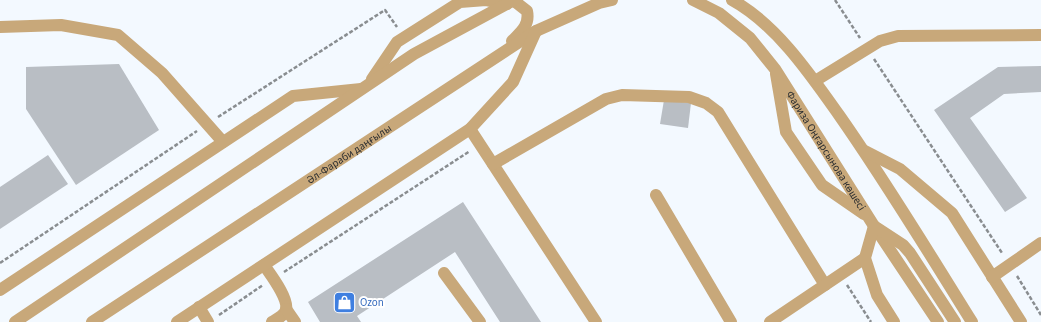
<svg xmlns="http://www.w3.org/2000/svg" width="1041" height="322" viewBox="0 0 1041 322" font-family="'Source Sans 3',sans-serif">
  <rect width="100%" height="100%" fill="#f3f9ff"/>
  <g fill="#b9bec4">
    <polygon points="119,64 159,130 76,185 26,109 26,67"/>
    <polygon points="1041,66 1041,92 1004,94 970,118 1027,198 1005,212 934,110 998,67"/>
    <polygon points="664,100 691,103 688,128 660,124"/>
    <polygon points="48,155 68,184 0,229 0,187"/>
    <polygon points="463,202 541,322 500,322 455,252 357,316 361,322 320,322 308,302"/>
  </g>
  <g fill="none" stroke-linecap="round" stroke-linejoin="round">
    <g stroke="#898d90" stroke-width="2.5" stroke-dasharray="4 2" stroke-linecap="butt">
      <polyline points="835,0 860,38"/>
      <polyline points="874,59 1002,253"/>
      <polyline points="218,117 385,10 397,27"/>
      <polyline points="0,263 197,131"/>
      <polyline points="284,272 470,151"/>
      <polyline points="1017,276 1041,315"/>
      <polyline points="847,285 871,322"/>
      <polyline points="219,315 263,285"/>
    </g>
    <g stroke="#c8a87a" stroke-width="12">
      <path id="s1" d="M 693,0 L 719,13 L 750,38 L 775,69 L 874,226 L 938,322"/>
      <path d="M 732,0 C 776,24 810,74 839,115 C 886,182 929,253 972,322"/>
      <polyline points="0,27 61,25 118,35 162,73 223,142"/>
      <path d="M 512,41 C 521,32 530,25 527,11 L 513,0"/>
      <polyline points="776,74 786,132 822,185 864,214"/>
      <polyline points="372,79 397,42 460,2 486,0 507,4"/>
      <polyline points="815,81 880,41 898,36 1041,35"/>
      <polyline points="470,129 596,322"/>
      <polyline points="865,151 900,169 952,213 1021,322"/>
      <polyline points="493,164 606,99 622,95 689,97 706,103 718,112 825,285"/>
      <polyline points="656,195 731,322"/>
      <path d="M 264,265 C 270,274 289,298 286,310 C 284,316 277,319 272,322"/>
      <polyline points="444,273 480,322"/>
      <polyline points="992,277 1041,243"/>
      <polyline points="0,290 293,96 361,89"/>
      <polyline points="199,307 208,322"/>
      <polyline points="286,309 295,322"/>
      <polyline points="15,322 414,54 514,0"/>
      <path id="s2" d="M 92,322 L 536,31 L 599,3 L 612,0"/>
      <polyline points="177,322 470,129 513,82 536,31"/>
      <polyline points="770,322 865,258"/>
      <polyline points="894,322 877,295 865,258 874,226 903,245 910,253 955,322"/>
    </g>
  </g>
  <defs>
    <symbol id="shop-square" viewBox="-11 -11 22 22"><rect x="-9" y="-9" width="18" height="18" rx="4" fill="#3f7fe0" stroke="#fff"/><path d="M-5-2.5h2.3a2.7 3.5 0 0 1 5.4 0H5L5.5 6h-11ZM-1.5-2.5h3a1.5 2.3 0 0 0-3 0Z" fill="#fff"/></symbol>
  </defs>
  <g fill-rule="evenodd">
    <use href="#shop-square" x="332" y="290" width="25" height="25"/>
  </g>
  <g text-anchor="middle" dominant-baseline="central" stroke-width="4" stroke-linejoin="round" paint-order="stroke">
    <g font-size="11" fill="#2c2e30" stroke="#fff">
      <text stroke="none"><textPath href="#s1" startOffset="205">Фариза Оңғарсынова көшесі</textPath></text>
      <text stroke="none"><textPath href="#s2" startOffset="307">Әл-Фараби даңғылы</textPath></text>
    </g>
    <g font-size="11" fill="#366cbe" stroke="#fff" text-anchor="start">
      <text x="360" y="302">Ozon</text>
    </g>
  </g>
</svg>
